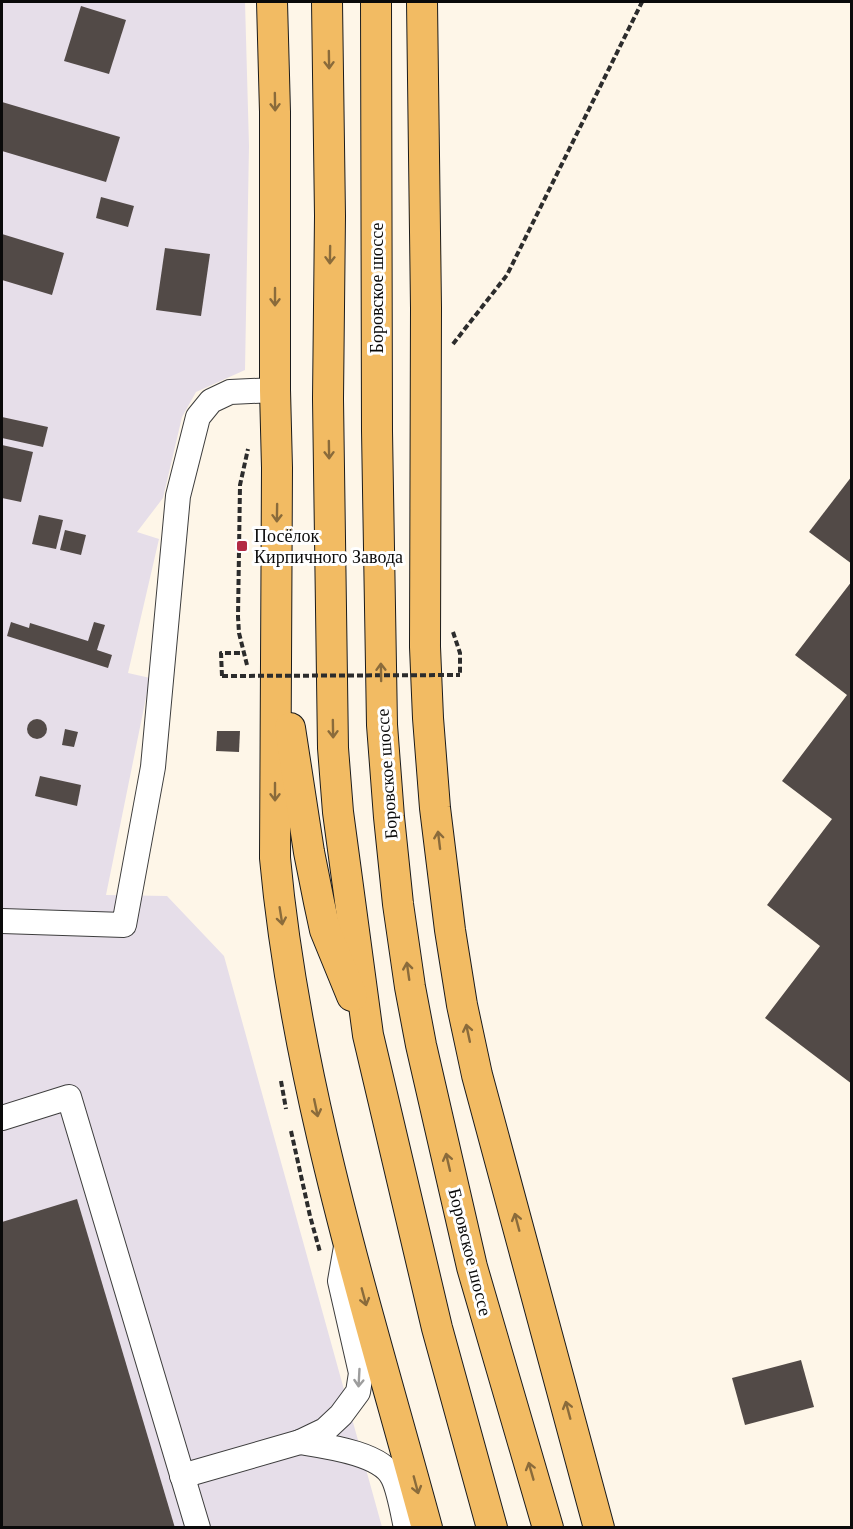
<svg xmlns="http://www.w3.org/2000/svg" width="853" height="1529" viewBox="0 0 853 1529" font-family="Georgia,serif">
  <rect width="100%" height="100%" fill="#fef6e8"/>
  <polygon fill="#e6dee9" points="2,2 245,2 249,146 245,370 196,392 182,417 163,498 137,532 159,539 128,673 150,678 106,895 167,896 224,956 382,1527 2,1528"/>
  <g fill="#524a47">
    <polygon points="81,6 126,20 109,74 64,61"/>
    <polygon points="2,102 120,137 106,182 2,151"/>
    <polygon points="101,197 134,206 128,227 96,218"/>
    <polygon points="2,234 64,253 52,295 2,280"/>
    <polygon points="165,248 210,254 201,316 156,310"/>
    <polygon points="2,417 48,427 43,447 2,438"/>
    <polygon points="2,445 33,452 21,502 2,498"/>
    <polygon points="852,476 852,564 809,532"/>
    <polygon points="39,515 63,520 56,549 32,544"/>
    <polygon points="65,530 86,535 81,555 60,550"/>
    <polygon points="852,581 852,1084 765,1018 820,946 767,905 832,819 782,781 847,695 795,655"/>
    <polygon points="11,622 29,628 30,623 88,641 94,622 105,625 97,650 112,655 108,668 7,636"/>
    <circle cx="37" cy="729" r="10"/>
    <polygon points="65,729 78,732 74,747 62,745"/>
    <polygon points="217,731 240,731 239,752 216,751"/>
    <polygon points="40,776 81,785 77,806 35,796"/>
    <polygon points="77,1199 175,1528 2,1528 2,1222"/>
    <polygon points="801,1360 814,1407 745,1425 732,1378"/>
  </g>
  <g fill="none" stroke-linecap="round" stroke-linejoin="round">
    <defs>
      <g id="minor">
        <polyline points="2,921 124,925 153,767 178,496 198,417 211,401 230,392 275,390"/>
        <polyline points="2,1118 69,1097 198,1528"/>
        <path d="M 347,1241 L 340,1281 L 361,1373 L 358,1392 L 341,1415 L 325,1430 L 300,1442 C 324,1446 382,1453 393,1478 C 399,1490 403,1514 406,1528"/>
        <polyline points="182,1476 300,1442"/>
      </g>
      <g id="major">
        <path d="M 272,2 L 275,112 L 275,390 L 277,468 L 275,858 C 296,1086 367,1307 427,1528"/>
        <polyline points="327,2 330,216 328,399 333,748 338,812 368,1035 437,1328 492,1528"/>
        <polyline points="376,2 377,431 382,725 389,817 398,904 410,987 421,1045 472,1267 548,1528"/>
        <polyline points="422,2 426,308 425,647 428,718 435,808 450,930 462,1005 477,1075 599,1528"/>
        <polyline points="290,728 309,852 319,902 325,930 352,996"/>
      </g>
    </defs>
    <use href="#minor" stroke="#3d3d3d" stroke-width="26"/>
    <use href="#major" stroke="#1b1b1b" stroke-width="32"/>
    <g stroke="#2c2c2c" stroke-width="4" stroke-dasharray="6 3" stroke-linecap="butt">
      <polyline points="453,344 507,275 642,2"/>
      <polyline points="453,632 460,653 460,675"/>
      <polyline points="247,665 239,633 238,617 240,485 248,449"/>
      <polyline points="222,676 221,653 245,653"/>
      <polyline points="281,1081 286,1109"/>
      <polyline points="291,1131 310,1216 320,1252"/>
    </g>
    <use href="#minor" stroke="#fff" stroke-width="24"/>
    <use href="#major" stroke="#f2bb63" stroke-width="30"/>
    <polyline stroke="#2c2c2c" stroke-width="4" stroke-dasharray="6 3" stroke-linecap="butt" points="222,676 460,675"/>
  </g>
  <defs><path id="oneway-shaft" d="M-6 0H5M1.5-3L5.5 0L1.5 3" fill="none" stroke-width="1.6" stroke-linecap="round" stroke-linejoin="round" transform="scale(1.5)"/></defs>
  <g stroke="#8a6b3b">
    <use href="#oneway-shaft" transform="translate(329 60) rotate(89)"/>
    <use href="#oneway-shaft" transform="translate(275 102) rotate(89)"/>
    <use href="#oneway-shaft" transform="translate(330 255) rotate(91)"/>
    <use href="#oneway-shaft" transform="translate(275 297) rotate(90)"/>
    <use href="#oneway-shaft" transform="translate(329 450) rotate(89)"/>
    <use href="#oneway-shaft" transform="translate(277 513) rotate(91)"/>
    <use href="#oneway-shaft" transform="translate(381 672) rotate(-91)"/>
    <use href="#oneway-shaft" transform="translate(333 729) rotate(89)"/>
    <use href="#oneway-shaft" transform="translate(275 792) rotate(90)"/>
    <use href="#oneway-shaft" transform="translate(439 840) rotate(-97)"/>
    <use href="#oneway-shaft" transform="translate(281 916) rotate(81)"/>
    <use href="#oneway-shaft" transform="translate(408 971) rotate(-98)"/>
    <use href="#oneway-shaft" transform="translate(468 1033) rotate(-102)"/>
    <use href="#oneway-shaft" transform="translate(316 1108) rotate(78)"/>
    <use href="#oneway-shaft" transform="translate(448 1162) rotate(-103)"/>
    <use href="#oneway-shaft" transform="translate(517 1222) rotate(-105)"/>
    <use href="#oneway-shaft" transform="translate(364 1297) rotate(75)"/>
    <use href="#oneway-shaft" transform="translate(568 1410) rotate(-105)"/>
    <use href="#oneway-shaft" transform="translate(531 1471) rotate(-106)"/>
    <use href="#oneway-shaft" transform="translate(416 1485) rotate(75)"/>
  </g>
  <use stroke="#9d9d9d" href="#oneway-shaft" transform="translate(359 1378) rotate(93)"/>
  <rect fill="#b22a44" stroke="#fff" stroke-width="2" x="236" y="540" width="12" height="12" rx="3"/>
  <g text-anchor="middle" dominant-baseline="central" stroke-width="6" stroke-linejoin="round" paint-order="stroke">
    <g font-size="18" fill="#0a0a0a" stroke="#fff">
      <text transform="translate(377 288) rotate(-90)">Боровское шоссе</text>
      <text transform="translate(387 774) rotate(-94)">Боровское шоссе</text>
      <text transform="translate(470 1252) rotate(76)">Боровское шоссе</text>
    </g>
    <g font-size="18" fill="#0a0a0a" stroke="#fff" text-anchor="start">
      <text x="254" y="536">Посёлок<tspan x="254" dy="21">Кирпичного Завода</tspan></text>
    </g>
  </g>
  <rect width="853" height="1529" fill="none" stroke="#0a0a0a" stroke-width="6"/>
</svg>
